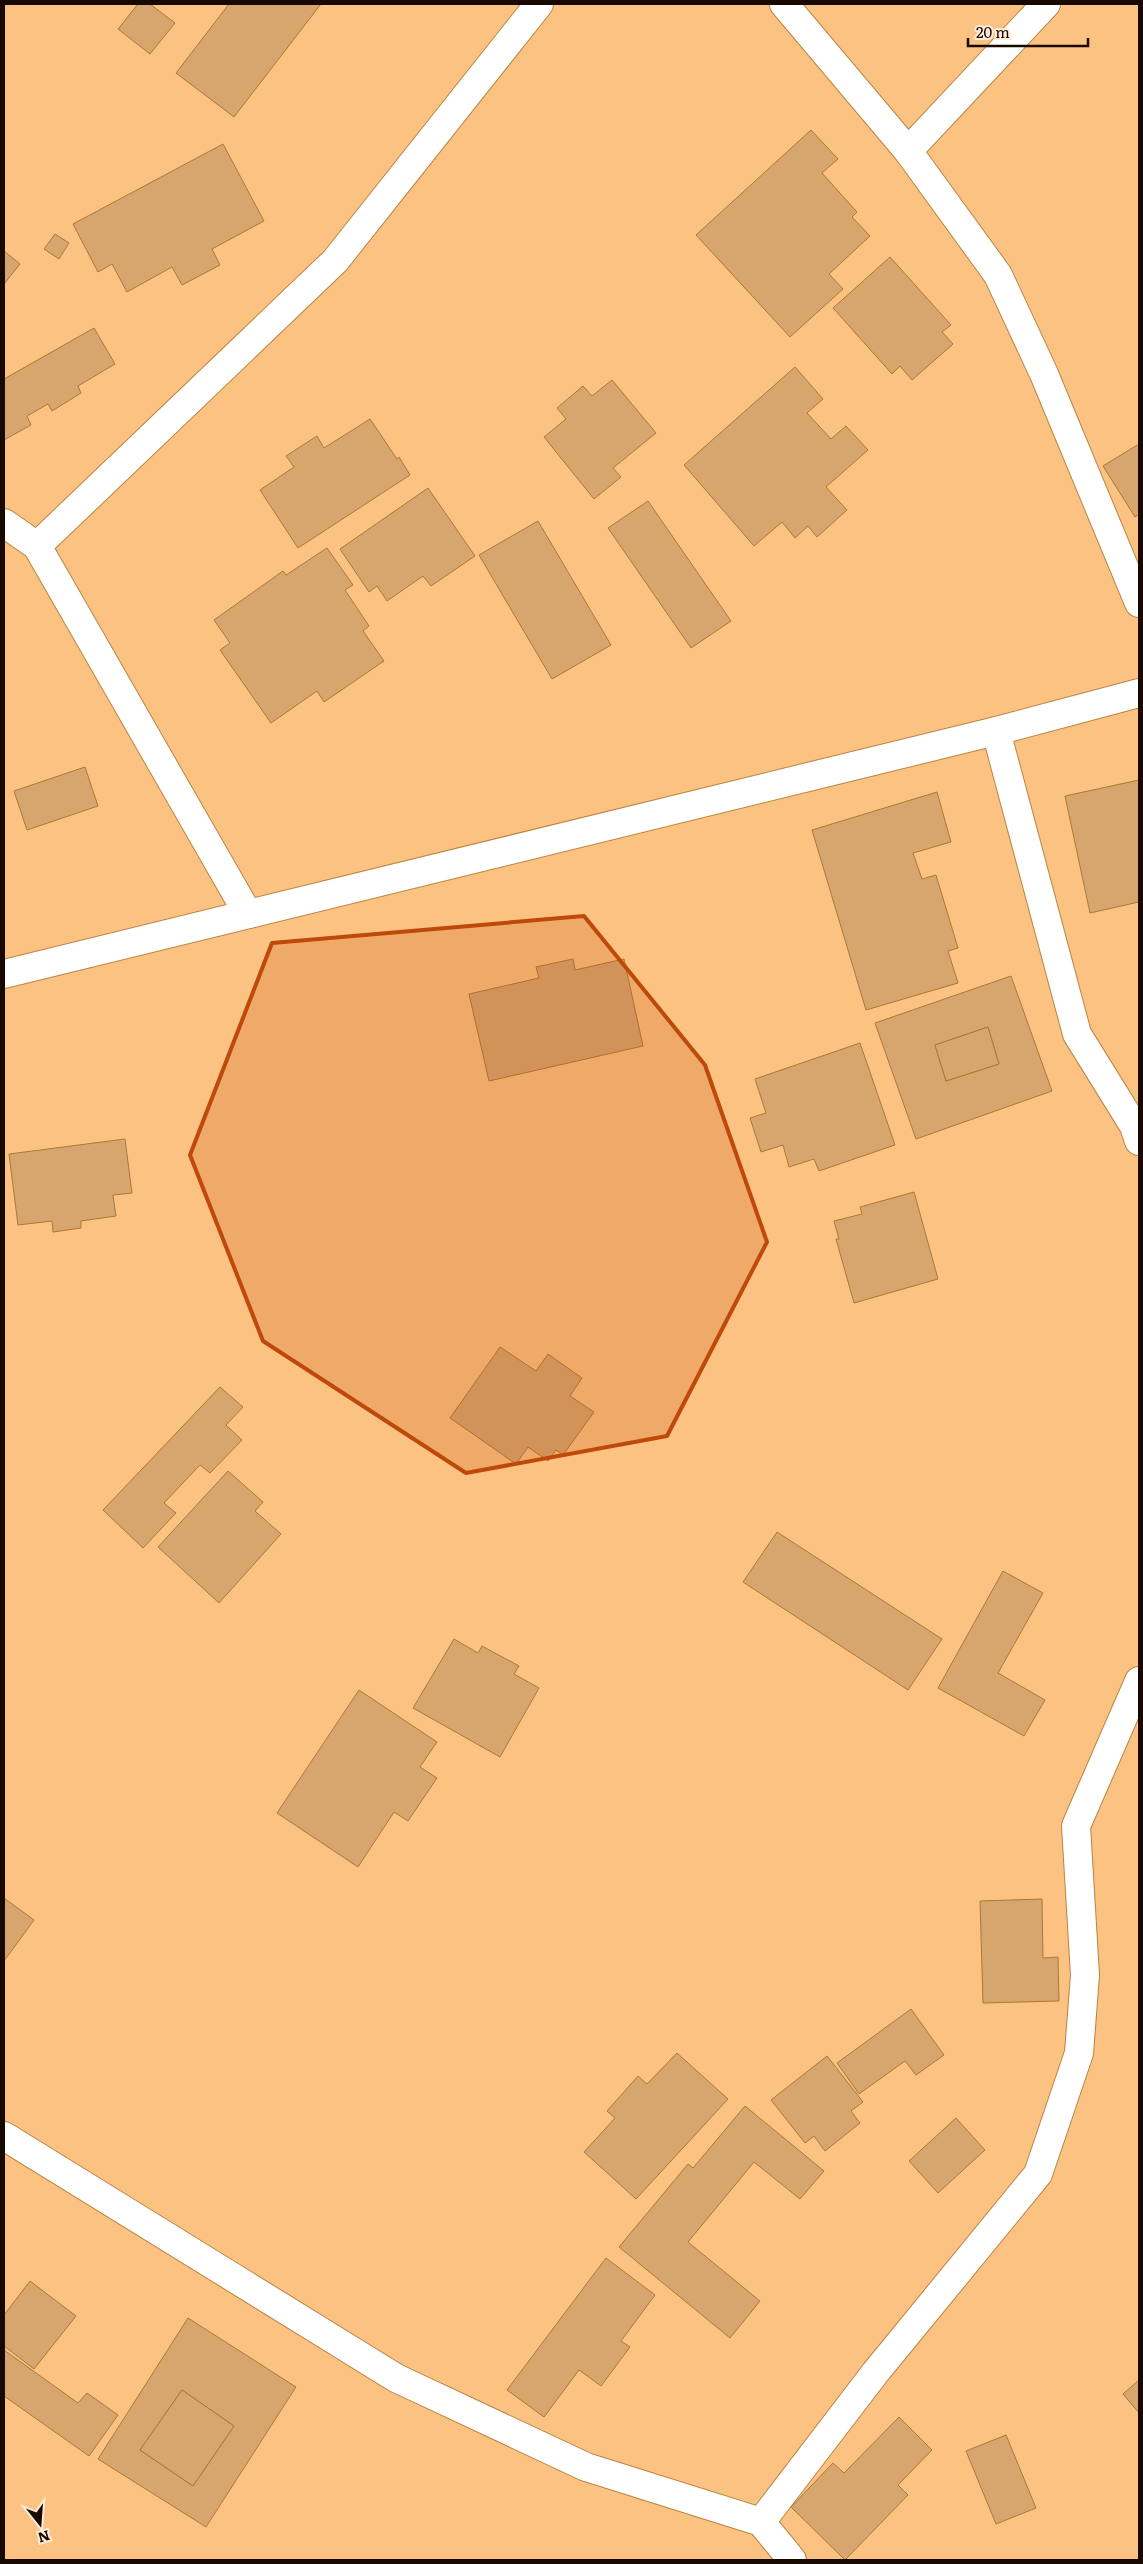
<svg xmlns="http://www.w3.org/2000/svg" width="1143" height="2564" viewBox="0 0 1143 2564" font-family="Literata,serif">
  <rect width="100%" height="100%" fill="#fcc281"/>
  <g fill="#d7a66e" stroke="#ad7835" fill-rule="evenodd">
    <polygon points="138,4 150,4 175,23 150,54 118,29"/>
    <polygon points="229,4 321,4 234,117 176,73"/>
    <polygon points="811,130 838,159 822,173 857,212 852,217 870,236 829,274 843,289 790,337 696,235"/>
    <polygon points="223,144 264,221 212,249 220,265 182,285 172,267 127,292 112,264 98,272 73,224"/>
    <polygon points="55,234 69,243 59,259 44,249"/>
    <polygon points="4,251 20,264 4,284"/>
    <polygon points="890,257 951,325 942,332 953,344 912,380 900,366 892,374 833,308"/>
    <polygon points="94,328 115,364 78,386 81,393 52,411 48,404 27,416 31,425 4,440 4,379"/>
    <polygon points="795,367 823,399 807,413 831,439 846,426 868,450 826,487 847,510 817,537 808,526 795,538 782,522 754,546 684,465"/>
    <polygon points="612,380 656,433 613,468 621,477 594,499 544,437 566,419 557,408 583,386 592,396"/>
    <polygon points="370,419 397,459 399,457 410,475 298,548 260,490 294,467 286,456 317,436 324,448"/>
    <polygon points="1139,444 1139,514 1135,517 1103,466"/>
    <polygon points="428,488 475,556 431,586 423,576 387,601 377,586 369,592 340,549"/>
    <polygon points="648,501 731,621 691,648 608,528"/>
    <polygon points="538,521 611,645 552,679 479,555"/>
    <polygon points="327,548 353,585 345,590 369,626 363,631 384,661 324,702 317,691 271,723 220,650 230,643 214,620 283,571 286,575"/>
    <polygon points="85,767 98,806 27,830 14,791"/>
    <polygon points="1139,780 1139,902 1090,913 1065,796"/>
    <polygon points="937,792 951,842 913,853 922,879 936,875 958,948 948,951 958,983 866,1010 812,830"/>
    <polygon points="573,959 575,970 624,959 643,1046 489,1081 469,994 539,978 536,967"/>
    <path d="M 1011,976 L 1052,1091 L 916,1139 L 875,1023 ZM 988,1027 L 999,1064 L 946,1081 L 935,1045 Z"/>
    <polygon points="988,1027 999,1064 946,1081 935,1045"/>
    <polygon points="860,1043 895,1145 819,1171 814,1159 789,1167 783,1145 761,1152 750,1118 766,1113 755,1079"/>
    <polygon points="125,1139 132,1193 113,1195 116,1216 81,1221 81,1228 53,1232 52,1221 18,1225 9,1154"/>
    <polygon points="914,1192 938,1279 854,1303 836,1239 839,1239 834,1221 862,1214 860,1207"/>
    <polygon points="500,1347 536,1371 548,1354 582,1378 570,1396 594,1412 563,1455 556,1450 548,1461 528,1447 516,1464 450,1418"/>
    <polygon points="220,1387 243,1407 226,1425 242,1440 210,1473 200,1465 164,1503 176,1513 143,1548 103,1510"/>
    <polygon points="228,1471 263,1502 255,1511 281,1534 219,1603 158,1547"/>
    <polygon points="777,1532 942,1639 908,1690 743,1582"/>
    <polygon points="1003,1571 1043,1593 998,1673 1045,1700 1024,1736 938,1688"/>
    <polygon points="454,1639 478,1653 482,1646 519,1666 514,1674 539,1688 500,1757 413,1708"/>
    <polygon points="359,1690 437,1742 420,1767 437,1778 408,1821 394,1812 358,1867 277,1813"/>
    <polygon points="4,1898 34,1920 4,1961"/>
    <polygon points="1042,1899 1043,1958 1058,1957 1059,2001 983,2003 980,1901"/>
    <polygon points="911,2009 944,2055 916,2075 905,2061 859,2094 837,2063"/>
    <polygon points="677,2053 728,2099 636,2199 584,2152 615,2118 607,2111 638,2076 647,2084"/>
    <polygon points="827,2056 863,2102 851,2111 860,2123 825,2151 814,2136 805,2143 771,2100"/>
    <polygon points="745,2106 824,2171 800,2199 754,2162 688,2242 760,2301 730,2338 619,2247 688,2164 693,2168"/>
    <polygon points="956,2118 985,2150 938,2193 909,2161"/>
    <polygon points="606,2258 655,2295 621,2341 630,2347 601,2386 579,2370 544,2417 507,2390"/>
    <polygon points="30,2281 76,2316 34,2369 4,2346 4,2315"/>
    <path d="M 188,2318 L 296,2387 L 206,2527 L 98,2459 ZM 182,2390 L 234,2426 L 193,2486 L 140,2450 Z"/>
    <polygon points="4,2350 78,2403 87,2393 118,2415 89,2456 4,2396"/>
    <polygon points="1139,2380 1139,2413 1123,2394"/>
    <polygon points="182,2390 234,2426 193,2486 140,2450"/>
    <polygon points="899,2417 932,2450 898,2485 908,2495 845,2560 791,2507 833,2463 844,2473"/>
    <polygon points="1006,2435 1036,2508 996,2524 966,2451"/>
  </g>
  <g fill="none" stroke-linecap="round" stroke-linejoin="round">
    <defs>
      <g id="minor">
        <polyline points="784,4 908,151 998,275 1044,374 1139,603"/>
        <polyline points="908,151 1046,4"/>
        <polyline points="4,523 37,546"/>
        <polyline points="996,731 1139,693"/>
        <polyline points="248,914 37,546 335,261 539,4"/>
        <polyline points="4,974 996,731 1077,1034 1134,1126 1139,1141"/>
        <polyline points="4,2136 396,2378 586,2467 761,2522 792,2560"/>
        <polyline points="761,2522 875,2373 1038,2174 1079,2053 1085,1975 1076,1826 1139,1681"/>
      </g>
    </defs>
    <use href="#minor" stroke="#ba8443" stroke-width="30"/>
    <use href="#minor" stroke="#fff" stroke-width="28"/>
  </g>
  <path fill="#be490a" fill-opacity="0.2" stroke="#be490a" stroke-width="4" stroke-linejoin="round" d="M 584,916 L 705,1065 L 767,1242 L 667,1436 L 466,1473 L 263,1341 L 190,1155 L 272,943 Z"/>
  <rect width="1143" height="2564" fill="none" stroke="#170800" stroke-width="10"/>
  <g transform="translate(40 2524) rotate(163)" stroke="#feecd9" stroke-width="4" paint-order="stroke">
  <path d="M0-4L9 19L0 12L-9 19Z" fill="#170800"/>
  <text y="-8" font-size="14" font-weight="bold" text-anchor="middle" fill="#170800">N</text>
  </g>
  <path d="M968 38v8h120v-8" fill="none" stroke="#170800" stroke-width="2.5"/>
  <text x="976" y="38" font-size="15" fill="#170800" stroke="#feecd9" stroke-width="4" paint-order="stroke">20 m</text>
</svg>
